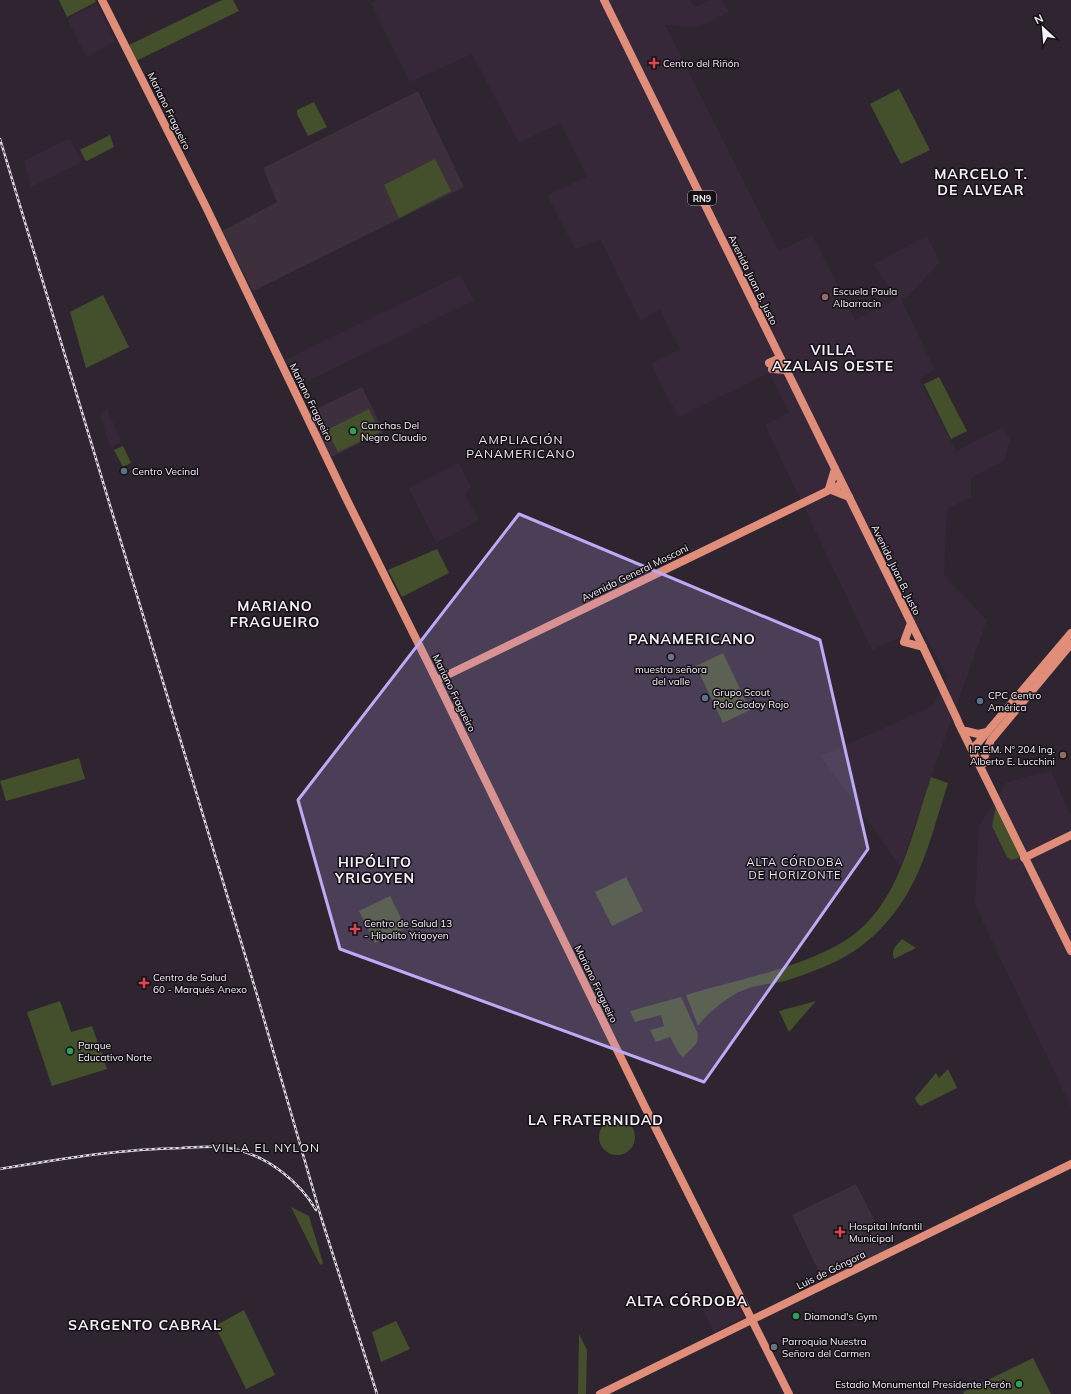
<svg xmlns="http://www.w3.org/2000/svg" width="1071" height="1394" viewBox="0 0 1071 1394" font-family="Mulish,sans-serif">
  <rect width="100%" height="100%" fill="#2e2530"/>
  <g fill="#3d2f3c">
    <polygon points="418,91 464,187 253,291 222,231 277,202 263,168"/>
    <polygon points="362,387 384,432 331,457 309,412"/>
  </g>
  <g fill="#362839">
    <polygon points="376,0 691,0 694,7 711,0 721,0 729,12 698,27 665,25 779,251 812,235 855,320 897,299 873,264 927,236 940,262 908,296 901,299 935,370 920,379 956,451 1003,427 1010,440 1004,461 971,478 971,497 947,509 944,575 987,620 931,777 901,867 821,756 933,706 948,677 921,628 872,650 765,425 789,413 769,373 678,417 651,364 680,349 660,310 640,320 600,239 575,249 547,195 587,177 560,123 519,143 472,54 410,82 371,3"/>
    <polygon points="97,4 115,42 86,57 67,18"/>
    <polygon points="67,139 70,140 81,160 80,163 31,187 24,161"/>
    <polygon points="460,275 474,300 298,386 285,360"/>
    <polygon points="107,410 122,441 110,448 100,414"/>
    <polygon points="459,463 471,487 465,494 479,520 436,543 409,488"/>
    <polygon points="1051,771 1071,816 1071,1107 975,905 979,826 1007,782"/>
    <polygon points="733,1295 744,1317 714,1332 703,1310"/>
  </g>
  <polygon fill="#3b2f3e" points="856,1184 889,1249 823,1281 792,1215"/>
  <g fill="#43502b">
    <polygon points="59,0 95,0 96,2 67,17"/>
    <polygon points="222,0 233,0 239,11 136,61 129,45"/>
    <polygon points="899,89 930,150 901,164 870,104"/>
    <polygon points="314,102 327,127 308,136 297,114 297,110"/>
    <polygon points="110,135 114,147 87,161 85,160 80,150"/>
    <polygon points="435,159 451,191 399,218 384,185"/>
    <polygon points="103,295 129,347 86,368 70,312"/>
    <polygon points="939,377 967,431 951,439 924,384"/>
    <polygon points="369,409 380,432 338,452 327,430"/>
    <polygon points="123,446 131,463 123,467 114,450"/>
    <polygon points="437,549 449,573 402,597 388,570"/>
    <polygon points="723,653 750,710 723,723 696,666"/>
    <polygon points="79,758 85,779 6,801 0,781"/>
    <path d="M 931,777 L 948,783 C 938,814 928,854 913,883 C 900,909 879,935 854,951 C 833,965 809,973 785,981 C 773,984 760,984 749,988 C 732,993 709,1011 698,1026 L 686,995 C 736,980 802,968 846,940 C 862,930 877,913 887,896 C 907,863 918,815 931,777 Z"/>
    <polygon points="996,806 1020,856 1018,858 1011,860 1007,857 992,826"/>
    <polygon points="626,877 643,911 612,926 595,892"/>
    <polygon points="390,896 406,928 375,943 359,911"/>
    <path d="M 902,939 L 916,948 L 894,959 C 891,949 895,947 902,939 Z"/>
    <polygon points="681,997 698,1034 697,1043 683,1057 678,1052 670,1037 656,1042 650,1030 664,1026 661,1015 635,1022 630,1011"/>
    <polygon points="60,1001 71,1032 92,1026 107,1069 52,1086 27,1012"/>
    <polygon points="816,1001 789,1032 779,1011"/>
    <polygon points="948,1069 957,1088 921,1106 917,1103 915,1098 936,1073 939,1078"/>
    <circle cx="617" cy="1137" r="18"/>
    <polygon points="291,1207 309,1216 323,1263 321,1265 319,1263"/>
    <polygon points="244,1310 275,1375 246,1389 215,1326"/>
    <polygon points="396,1321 410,1349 381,1362 372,1332"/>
    <polygon points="579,1334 587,1350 586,1394 578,1394"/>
    <polygon points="1033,1358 1051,1394 964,1394 963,1392"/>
  </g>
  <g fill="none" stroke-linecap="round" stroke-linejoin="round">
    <g stroke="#e08d7a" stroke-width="8">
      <polyline points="102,0 206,207 345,496 431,669 645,1107 789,1394"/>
      <polyline points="604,0 923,647 957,719 959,724 1071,951"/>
      <polyline points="769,363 780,358"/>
      <polyline points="772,369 786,370"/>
      <polyline points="829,489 849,497"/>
      <polyline points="829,489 835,469"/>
      <polyline points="911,623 904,642 923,647"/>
      <polyline points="437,680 842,484"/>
      <polyline points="966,731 978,734 987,732"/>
      <polyline points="972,750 1071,633"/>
      <polyline points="982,765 987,749 991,740 1071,644"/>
      <polyline points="1024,858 1071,835"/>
      <polyline points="600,1394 1071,1164"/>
    </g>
    <defs>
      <g id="rail">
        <polyline points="0,139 257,995 321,1217 377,1394"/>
        <path d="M 0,1169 C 61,1159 119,1149 181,1148 C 200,1147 219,1145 238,1150 C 269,1158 300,1182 316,1210"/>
      </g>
    </defs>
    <use href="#rail" stroke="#dfd9e1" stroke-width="2.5"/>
    <use href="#rail" stroke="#141015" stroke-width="1" stroke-dasharray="3" stroke-linecap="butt"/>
  </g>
  <path fill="#bea9f5" fill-opacity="0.2" stroke="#bea9f5" stroke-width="3" stroke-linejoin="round" d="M 519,514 L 820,640 L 868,849 L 704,1082 L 340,949 L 298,800 Z"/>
  <g fill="#e0444e" stroke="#141015" stroke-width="1.5">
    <path d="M652 57h4v4h4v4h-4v4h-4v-4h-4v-4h4z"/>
    <path d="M353 923h4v4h4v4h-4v4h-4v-4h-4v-4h4z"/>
    <path d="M142 977h4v4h4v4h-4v4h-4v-4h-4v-4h4z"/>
    <path d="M838 1226h4v4h4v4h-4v4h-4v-4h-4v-4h4z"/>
  </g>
  <g fill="#8d6e63" stroke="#141015" stroke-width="1.5">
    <circle cx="825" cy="297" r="4"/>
    <circle cx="1063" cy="755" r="4"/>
  </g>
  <g fill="#2e9e5b" stroke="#141015" stroke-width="1.5">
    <circle cx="353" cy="431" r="4"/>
    <circle cx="70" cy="1051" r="4"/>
    <circle cx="796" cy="1316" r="4"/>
    <circle cx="1019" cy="1384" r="4"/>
  </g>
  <g fill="#5c6f8a" stroke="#141015" stroke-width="1.5">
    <circle cx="124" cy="471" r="4"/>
    <circle cx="705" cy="698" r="4"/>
    <circle cx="980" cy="701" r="4"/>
  </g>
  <g fill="#6b7280" stroke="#141015" stroke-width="1.5">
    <circle cx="671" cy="657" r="4"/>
    <circle cx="774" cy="1347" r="4"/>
  </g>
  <g text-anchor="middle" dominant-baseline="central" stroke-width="3" stroke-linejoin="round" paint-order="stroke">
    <rect fill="#141015" stroke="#b3aeb5" stroke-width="1" x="688" y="191" width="28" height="14" rx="3"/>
    <g font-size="9" font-weight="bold" fill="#f7f1f9">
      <text x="702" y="198">RN9</text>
    </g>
    <g font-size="10" fill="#f7f1f9" stroke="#141015" text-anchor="start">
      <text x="663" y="63">Centro del Riñón</text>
      <text x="833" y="291">Escuela Paula<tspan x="833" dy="12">Albarracin</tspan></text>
      <text x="361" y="425">Canchas Del<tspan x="361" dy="12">Negro Claudio</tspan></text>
      <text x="132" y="471">Centro Vecinal</text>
      <text x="671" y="669" text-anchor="middle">muestra señora<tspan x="671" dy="12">del valle</tspan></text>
      <text x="713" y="692">Grupo Scout<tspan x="713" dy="12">Polo Godoy Rojo</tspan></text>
      <text x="988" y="695">CPC Centro<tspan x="988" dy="12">América</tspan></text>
      <text x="1055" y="749" text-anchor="end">I.P.E.M. Nº 204 Ing.<tspan x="1055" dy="12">Alberto E. Lucchini</tspan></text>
      <text x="364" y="923">Centro de Salud 13<tspan x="364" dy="12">- Hipolito Yrigoyen</tspan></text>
      <text x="153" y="977">Centro de Salud<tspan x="153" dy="12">60 - Marqués Anexo</tspan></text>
      <text x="78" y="1045">Parque<tspan x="78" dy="12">Educativo Norte</tspan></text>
      <text x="849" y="1226">Hospital Infantil<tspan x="849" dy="12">Municipal</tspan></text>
      <text x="804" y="1316">Diamond's Gym</text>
      <text x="782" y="1341">Parroquia Nuestra<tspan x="782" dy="12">Señora del Carmen</tspan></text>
      <text x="1011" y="1384" text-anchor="end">Estadio Monumental Presidente Perón</text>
    </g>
    <g font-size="10" fill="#f7f1f9" stroke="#141015">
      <text transform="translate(169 111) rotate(64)">Mariano Fragueiro</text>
      <text transform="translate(753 280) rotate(64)">Avenida Juan B. Justo</text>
      <text transform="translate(311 402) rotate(64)">Mariano Fragueiro</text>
      <text transform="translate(896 570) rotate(64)">Avenida Juan B. Justo</text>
      <text transform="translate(635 573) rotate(-26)">Avenida General Mosconi</text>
      <text transform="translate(454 693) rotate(64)">Mariano Fragueiro</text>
      <text transform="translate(596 984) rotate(64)">Mariano Fragueiro</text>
      <text transform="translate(831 1270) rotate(-26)">Luis de Góngora</text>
    </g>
    <g font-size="11" letter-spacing="1" fill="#f7f1f9" stroke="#141015">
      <text x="795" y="862">ALTA CÓRDOBA<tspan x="795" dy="13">DE HORIZONTE</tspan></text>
    </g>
    <g font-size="12" letter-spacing="1" fill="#f7f1f9" stroke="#141015">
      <text x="521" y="439">AMPLIACIÓN<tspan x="521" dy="14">PANAMERICANO</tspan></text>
      <text x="266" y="1147">VILLA EL NYLON</text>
    </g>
    <g font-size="14" font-weight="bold" letter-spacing="1" fill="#f7f1f9" stroke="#141015">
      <text x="981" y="174">MARCELO T.<tspan x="981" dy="16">DE ALVEAR</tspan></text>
      <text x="833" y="350">VILLA<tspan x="833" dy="16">AZALAIS OESTE</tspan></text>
      <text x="275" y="606">MARIANO<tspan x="275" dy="16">FRAGUEIRO</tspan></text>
      <text x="692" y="639">PANAMERICANO</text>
      <text x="375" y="862">HIPÓLITO<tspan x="375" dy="16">YRIGOYEN</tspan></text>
      <text x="596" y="1120">LA FRATERNIDAD</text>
      <text x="687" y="1301">ALTA CÓRDOBA</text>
      <text x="145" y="1325">SARGENTO CABRAL</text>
    </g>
  </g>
  <g transform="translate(1043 28) rotate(334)" stroke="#141015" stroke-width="3" paint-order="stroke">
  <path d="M0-3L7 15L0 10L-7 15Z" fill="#f7f1f9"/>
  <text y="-6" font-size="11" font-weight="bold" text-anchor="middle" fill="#f7f1f9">N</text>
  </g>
</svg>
